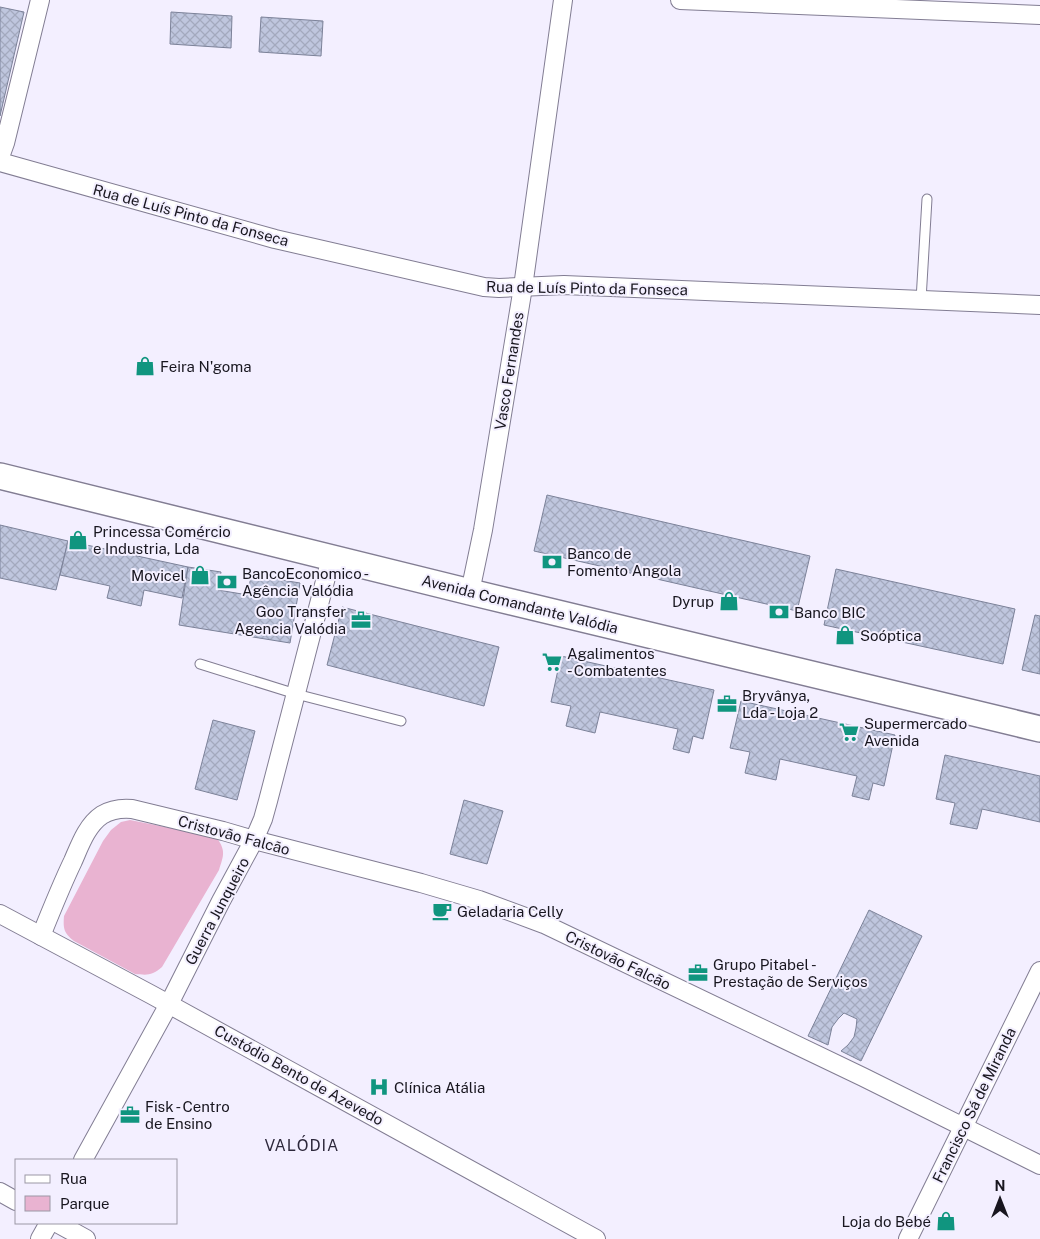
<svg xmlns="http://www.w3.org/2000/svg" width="1040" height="1239" viewBox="0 0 1040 1239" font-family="'Public Sans',sans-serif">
  <defs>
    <pattern id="building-cross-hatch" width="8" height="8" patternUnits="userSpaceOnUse" patternTransform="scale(1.25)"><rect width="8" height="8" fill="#bfc6de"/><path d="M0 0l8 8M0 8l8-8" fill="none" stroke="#a3a9be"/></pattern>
  </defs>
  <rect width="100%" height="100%" fill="#f3efff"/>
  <path fill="#e9b3d1" d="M 130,820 L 216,837 C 226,850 224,855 219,870 L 162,967 C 152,976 147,975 135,974 L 74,941 C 64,933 63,929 64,916 L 103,841 L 111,830 L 121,822 Z"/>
  <g fill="url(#building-cross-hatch)" stroke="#7c8299">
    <polygon points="0,7 24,12 0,116"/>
    <polygon points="171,12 232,16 231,48 170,44"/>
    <polygon points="261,17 323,21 321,56 259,52"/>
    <polygon points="547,495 810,556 797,611 534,551"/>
    <polygon points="0,525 68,541 56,590 0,578"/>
    <polygon points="68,541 188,567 182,598 144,590 141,606 107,598 110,586 60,575"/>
    <polygon points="188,567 221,572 218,590 248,595 251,575 300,583 290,643 179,625"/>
    <polygon points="836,569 1015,609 1003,664 824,625"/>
    <polygon points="342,607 499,647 484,706 327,665"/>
    <polygon points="1035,615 1040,616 1040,674 1022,670"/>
    <polygon points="561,656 714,690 703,739 693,736 689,753 673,749 678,729 600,712 595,733 566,726 571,706 551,702"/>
    <polygon points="741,701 895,735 884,786 873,783 869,800 852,796 857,776 780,759 776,780 745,773 750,752 730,748"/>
    <polygon points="213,720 255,731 237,800 195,789"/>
    <polygon points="945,755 1040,776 1040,822 982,809 977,829 950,824 955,803 936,799"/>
    <polygon points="464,800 503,811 487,864 450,854"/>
    <polygon points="869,910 922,936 861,1061 841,1051 848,1045 854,1037 856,1028 857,1019 844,1013 838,1019 832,1027 828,1045 808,1036"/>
  </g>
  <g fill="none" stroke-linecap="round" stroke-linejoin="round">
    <defs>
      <g id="lane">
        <polyline points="921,300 927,199"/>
        <polyline points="200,664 296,694 401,721"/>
      </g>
      <g id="street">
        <polyline points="680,0 1040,15"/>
        <polyline points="0,157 5,143 40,0"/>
        <polyline points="0,162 275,239 484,287 499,288 564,285 1040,305"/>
        <polyline points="470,592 483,530 523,287 563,0"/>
        <polyline points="0,914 152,995 596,1239"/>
        <path d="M 41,936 C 51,911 61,886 73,861 C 80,845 87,825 102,815 C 112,809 121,808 132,809 L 223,831 L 254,840 L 421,883 L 479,900 L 544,924 L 863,1077 L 1040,1165"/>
        <polyline points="83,1160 169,1004 221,901 254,840 263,819 268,801 331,558"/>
        <polyline points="0,1192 16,1201"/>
        <polyline points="57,1223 86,1239"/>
        <polyline points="40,1239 49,1223"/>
        <polyline points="908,1239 1040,971"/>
      </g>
      <polyline id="secondary" points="0,476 470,592 1040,729"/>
    </defs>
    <use href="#lane" stroke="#827d93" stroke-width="11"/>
    <use href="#street" stroke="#827d93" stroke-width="20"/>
    <use href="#secondary" stroke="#827d93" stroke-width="28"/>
    <use href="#lane" stroke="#fff" stroke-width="9"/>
    <use href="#street" stroke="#fff" stroke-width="18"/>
    <use href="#secondary" stroke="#fff" stroke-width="25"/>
  </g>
  <defs>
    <symbol id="shop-bare" viewBox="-9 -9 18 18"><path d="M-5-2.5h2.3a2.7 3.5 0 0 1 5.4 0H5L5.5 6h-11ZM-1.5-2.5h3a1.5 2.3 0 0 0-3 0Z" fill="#10957f" stroke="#f3efff" stroke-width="2.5" paint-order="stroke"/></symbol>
    <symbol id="bank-bare" viewBox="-9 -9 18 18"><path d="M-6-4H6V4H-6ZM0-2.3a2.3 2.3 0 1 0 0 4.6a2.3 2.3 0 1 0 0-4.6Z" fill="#10957f" stroke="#f3efff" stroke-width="2.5" paint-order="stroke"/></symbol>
    <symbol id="office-bare" viewBox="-9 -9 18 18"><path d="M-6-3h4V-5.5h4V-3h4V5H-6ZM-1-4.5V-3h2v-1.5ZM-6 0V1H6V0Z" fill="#10957f" stroke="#f3efff" stroke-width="2.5" paint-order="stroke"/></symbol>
    <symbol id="supermarket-bare" viewBox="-9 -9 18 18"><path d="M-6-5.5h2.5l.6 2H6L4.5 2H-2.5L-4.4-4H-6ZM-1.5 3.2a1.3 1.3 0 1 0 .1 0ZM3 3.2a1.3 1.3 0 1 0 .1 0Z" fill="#10957f" stroke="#f3efff" stroke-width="2.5" paint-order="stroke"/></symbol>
    <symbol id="cafe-bare" viewBox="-9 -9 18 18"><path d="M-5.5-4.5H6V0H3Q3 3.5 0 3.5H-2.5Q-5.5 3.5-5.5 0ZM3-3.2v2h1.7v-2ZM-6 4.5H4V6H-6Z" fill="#10957f" stroke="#f3efff" stroke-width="2.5" paint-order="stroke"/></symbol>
    <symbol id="hospital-bare" viewBox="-9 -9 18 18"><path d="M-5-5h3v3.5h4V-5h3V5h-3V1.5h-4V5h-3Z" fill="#10957f" stroke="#f3efff" stroke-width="2.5" paint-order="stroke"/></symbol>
  </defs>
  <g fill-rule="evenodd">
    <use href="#shop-bare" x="131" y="352" width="28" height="28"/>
    <use href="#shop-bare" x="64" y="526" width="28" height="28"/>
    <use href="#bank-bare" x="538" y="548" width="28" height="28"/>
    <use href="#shop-bare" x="186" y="561" width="28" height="28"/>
    <use href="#bank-bare" x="213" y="568" width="28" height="28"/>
    <use href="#shop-bare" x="715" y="587" width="28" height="28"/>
    <use href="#bank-bare" x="765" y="598" width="28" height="28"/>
    <use href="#office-bare" x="347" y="606" width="28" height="28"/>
    <use href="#shop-bare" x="831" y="621" width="28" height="28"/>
    <use href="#supermarket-bare" x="538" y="648" width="28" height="28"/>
    <use href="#office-bare" x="713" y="690" width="28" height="28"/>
    <use href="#supermarket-bare" x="835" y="718" width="28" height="28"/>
    <use href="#cafe-bare" x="428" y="897" width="28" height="28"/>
    <use href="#office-bare" x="684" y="959" width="28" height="28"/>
    <use href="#hospital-bare" x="365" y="1073" width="28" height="28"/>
    <use href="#office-bare" x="116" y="1101" width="28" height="28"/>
    <use href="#shop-bare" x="932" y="1207" width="28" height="28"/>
  </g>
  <g text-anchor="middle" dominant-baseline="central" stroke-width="4" stroke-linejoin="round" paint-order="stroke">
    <g font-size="15" fill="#18161f" stroke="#f3efff">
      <text transform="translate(191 215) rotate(15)">Rua de Luís Pinto da Fonseca</text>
      <text transform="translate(587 288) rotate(1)">Rua de Luís Pinto da Fonseca</text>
      <text transform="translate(509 371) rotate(-81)">Vasco Fernandes</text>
      <text transform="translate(520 604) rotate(14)">Avenida Comandante Valódia</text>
      <text transform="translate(234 835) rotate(15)">Cristovão Falcão</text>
      <text transform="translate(217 911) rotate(-62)">Guerra Junqueiro</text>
      <text transform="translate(618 960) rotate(26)">Cristovão Falcão</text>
      <text transform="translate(299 1075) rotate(29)">Custódio Bento de Azevedo</text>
      <text transform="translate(974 1105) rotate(-64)">Francisco Sá de Miranda</text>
    </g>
    <g font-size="15" fill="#18161f" stroke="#f3efff" text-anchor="start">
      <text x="160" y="366">Feira N'goma</text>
      <text x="93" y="531">Princessa Comércio<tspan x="93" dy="17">e Industria, Lda</tspan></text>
      <text x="567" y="553">Banco de<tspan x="567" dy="17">Fomento Angola</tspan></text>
      <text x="242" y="573">BancoEconomico -<tspan x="242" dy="17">Agência Valódia</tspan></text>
      <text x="185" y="575" text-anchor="end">Movicel</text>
      <text x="714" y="601" text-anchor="end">Dyrup</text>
      <text x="346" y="611" text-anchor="end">Goo Transfer<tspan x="346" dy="17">Agencia Valódia</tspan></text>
      <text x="794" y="612">Banco BIC</text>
      <text x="860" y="635">Soóptica</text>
      <text x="567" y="653">Agalimentos<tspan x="567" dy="17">- Combatentes</tspan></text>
      <text x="742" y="695">Bryvânya,<tspan x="742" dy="17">Lda - Loja 2</tspan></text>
      <text x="864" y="723">Supermercado<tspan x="864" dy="17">Avenida</tspan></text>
      <text x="457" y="911">Geladaria Celly</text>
      <text x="713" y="964">Grupo Pitabel -<tspan x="713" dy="17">Prestação de Serviços</tspan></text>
      <text x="394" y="1087">Clínica Atália</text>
      <text x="145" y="1106">Fisk - Centro<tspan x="145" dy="17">de Ensino</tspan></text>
      <text x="931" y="1221" text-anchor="end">Loja do Bebé</text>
    </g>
    <g font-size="16" letter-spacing="1" fill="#2d283b" stroke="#f3efff">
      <text x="302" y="1145">VALÓDIA</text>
    </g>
  </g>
  <rect x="15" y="1159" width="162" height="65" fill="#f3efff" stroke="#9b98a5"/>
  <rect x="25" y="1175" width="25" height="8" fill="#ffffff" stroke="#9b98a5"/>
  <text x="60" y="1184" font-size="15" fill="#18161f">Rua</text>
  <rect x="25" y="1196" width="25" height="15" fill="#e9b3d1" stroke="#9b98a5"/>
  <text x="60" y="1209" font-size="15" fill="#18161f">Parque</text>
  <g transform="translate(1000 1199)" stroke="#f3efff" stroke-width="4" paint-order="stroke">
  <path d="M0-4L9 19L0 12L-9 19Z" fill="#18161f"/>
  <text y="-8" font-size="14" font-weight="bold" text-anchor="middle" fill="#18161f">N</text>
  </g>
</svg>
